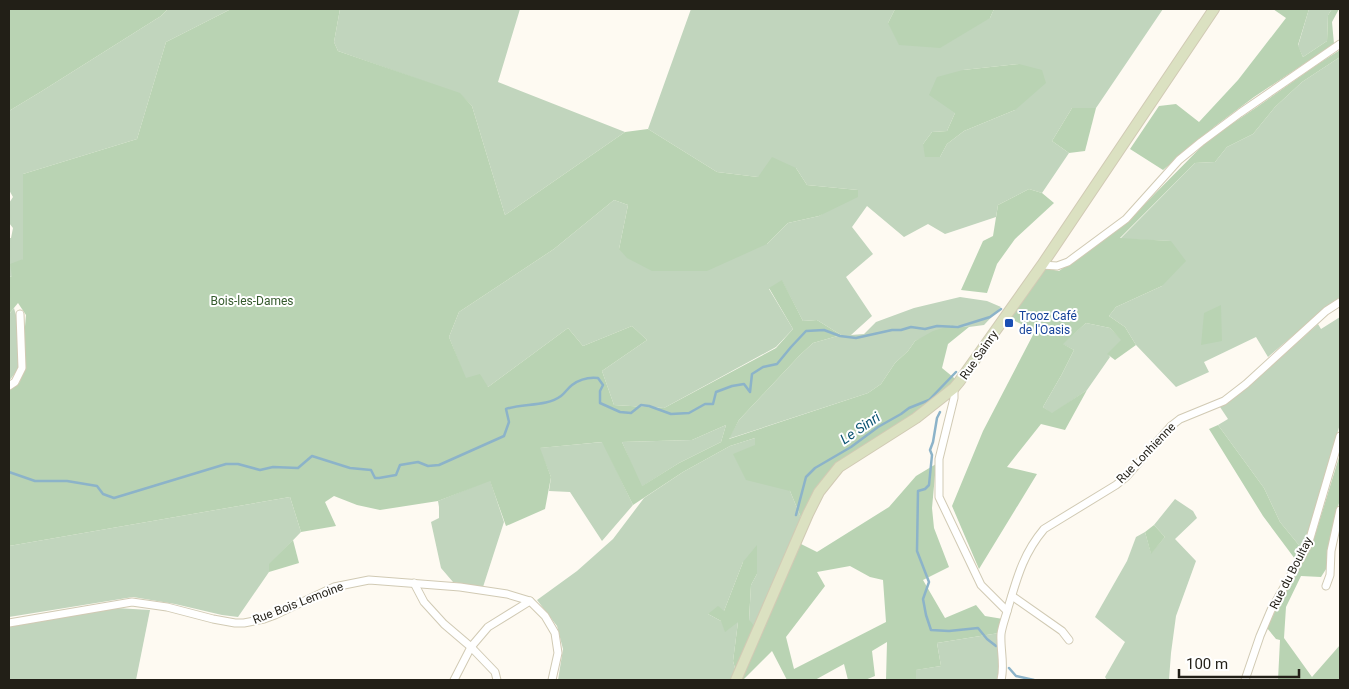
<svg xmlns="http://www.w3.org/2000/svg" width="1349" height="689" viewBox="0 0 1349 689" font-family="Roboto,sans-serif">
  <rect width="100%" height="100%" fill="#fefaf2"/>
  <g fill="#c1d5bd" fill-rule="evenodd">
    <polygon points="168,9 231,9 166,42 137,139 23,174 23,259 12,276 9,277 9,238 11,238 13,228 9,223 9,203 13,197 9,190 9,111 42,91 161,16"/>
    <polygon points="340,9 520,9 498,82 625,132 505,215 472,106 460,94 338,51 334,42"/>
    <path d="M 691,9 L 895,9 L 888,23 L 990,18 L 994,9 L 1163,9 L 1096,108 L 1072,108 L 1052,141 L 1069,153 L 1042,193 L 1029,189 L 998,205 L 996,217 L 945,234 L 928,224 L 904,237 L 867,206 L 852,227 L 873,254 L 846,277 L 872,316 L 851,335 L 864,334 L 876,322 L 914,308 L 960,297 L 987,301 L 1001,307 L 984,325 L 969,327 L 952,325 L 915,341 L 908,351 L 895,363 L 881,384 L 868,393 L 728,439 L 739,420 L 800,355 L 813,343 L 841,335 L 817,320 L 803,321 L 782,281 L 769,289 L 793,329 L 776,347 L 664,408 L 614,405 L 602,371 L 647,340 L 632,326 L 583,346 L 568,328 L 488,387 L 465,378 L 449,337 L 459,312 L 554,249 L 614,200 L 628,205 L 619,249 L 767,244 L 788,223 L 819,216 L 858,190 L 807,185 L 796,168 L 758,177 L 717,172 L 648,129 ZM 1019,64 L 1015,110 L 964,131 L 947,144 L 940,157 L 923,144 L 932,132 L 947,131 L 955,113 L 963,70 Z"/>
    <polygon points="1309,9 1332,9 1328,15 1327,41 1303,57 1298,46"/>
    <polygon points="1340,57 1340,297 1329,305 1268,357 1256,337 1204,362 1209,372 1176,387 1136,345 1125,327 1109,316 1116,307 1162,286 1171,241 1120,239 1195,163 1215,162 1227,147 1253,134 1275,107 1302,82"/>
    <polygon points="14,308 19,326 19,368 9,381 9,314"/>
    <polygon points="1340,317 1340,424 1303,550 1280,522 1264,488 1218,425 1228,419 1220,407 1247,388 1318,324 1321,329"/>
    <polygon points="1086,323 1110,328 1122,340 1108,354 1110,357 1087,390 1052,414 1043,407 1062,374 1074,350 1062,344"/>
    <polygon points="726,425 721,442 679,463 641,487 622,442 692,440"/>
    <polygon points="755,438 755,445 790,491 802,520 757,628 749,621 751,585 757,574 743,562 724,611 708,614 721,621 738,622 733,661 737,676 734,680 558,680 563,649 557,626 537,600 577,571 613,539 644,498 683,472 730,446"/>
    <polygon points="603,442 633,505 602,541 570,492 549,491 551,477 539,448"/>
    <polygon points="490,480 504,522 483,587 453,582 441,568 431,522 439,518 439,507 438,501"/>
    <polygon points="290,497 301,532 270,564 269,572 238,617 222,615 175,604 133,597 9,617 9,546"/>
    <polygon points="1175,499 1193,511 1197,518 1175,539 1196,561 1176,616 1171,653 1169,680 1107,680 1105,677 1125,642 1095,617 1127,561 1136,537 1145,532 1151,553 1165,537 1154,525"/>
    <polygon points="116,608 150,610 136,680 9,680 9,626"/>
    <polygon points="999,633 1000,663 997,680 916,680 915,670 941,666 937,643"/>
  </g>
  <g fill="#b9d3b3" fill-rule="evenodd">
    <polygon points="9,9 168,9 161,16 42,91 9,111"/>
    <path d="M 231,9 L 340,9 L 334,42 L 338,51 L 460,93 L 472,106 L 505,215 L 625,132 L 648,129 L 717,172 L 758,177 L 772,157 L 796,168 L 807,185 L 858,190 L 858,197 L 819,216 L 788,223 L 767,244 L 707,271 L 652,271 L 627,258 L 619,249 L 628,205 L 614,200 L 554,249 L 459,312 L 449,337 L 466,378 L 480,374 L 488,387 L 568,328 L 583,346 L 632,326 L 647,340 L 602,371 L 614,405 L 664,408 L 776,348 L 793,329 L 769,288 L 782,280 L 803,321 L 817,320 L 841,335 L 813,343 L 800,355 L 739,420 L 729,439 L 868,393 L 881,384 L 895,363 L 908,351 L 915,341 L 933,331 L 952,325 L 969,327 L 948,344 L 942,368 L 959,382 L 839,467 L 802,520 L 790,491 L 746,480 L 733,454 L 755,445 L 755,438 L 730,446 L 683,472 L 633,505 L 602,442 L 540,448 L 551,477 L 545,509 L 506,526 L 490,481 L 438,501 L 380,510 L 357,505 L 334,496 L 325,502 L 336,526 L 301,532 L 290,497 L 9,546 L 9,389 L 20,382 L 26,315 L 18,303 L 9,314 L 9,277 L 12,276 L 10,264 L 23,259 L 23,174 L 137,139 L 166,42 ZM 726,425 L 721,442 L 679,463 L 642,486 L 622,442 L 692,440 Z"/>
    <polygon points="895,9 994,9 990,18 940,48 899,45 888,23"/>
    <polygon points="1273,9 1309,9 1298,45 1303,57 1327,41 1328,15 1332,9 1339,9 1332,22 1334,44 1254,97 1214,127 1163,170 1130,149 1159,106 1176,104 1199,122 1238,80 1286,18"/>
    <polygon points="1340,50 1340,57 1302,82 1275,107 1253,134 1227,147 1215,162 1195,163 1120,238 1171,241 1186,261 1162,286 1116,307 1109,316 1125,327 1136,345 1115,360 1107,354 1121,340 1110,328 1086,323 1063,344 1074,350 1062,374 1043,407 1052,413 1087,390 1065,430 1041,424 1007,467 1037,474 979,569 952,506 983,431 1035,331 1009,318 1044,268 1059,271 1126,223 1209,139 1257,107 1318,64"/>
    <polygon points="1019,64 1042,70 1046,83 1015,110 964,131 947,144 940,157 925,157 923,144 932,132 947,131 955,113 929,95 937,77 963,70"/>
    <polygon points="1072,108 1096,108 1085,151 1069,153 1052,141"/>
    <polygon points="1029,189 1042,193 1054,203 1015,239 997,264 987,293 961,290 983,241 993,236 998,205"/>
    <polygon points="1221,305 1222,341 1201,345 1204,313"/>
    <polygon points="1218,425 1264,488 1280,522 1303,550 1295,559 1263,516 1209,429"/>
    <polygon points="1340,454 1340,499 1331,535 1327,558 1328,566 1321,577 1301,576 1286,607 1284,638 1312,677 1340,645 1340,680 1278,680 1280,640 1276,639 1267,628 1285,591 1311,548"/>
    <path d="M 936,464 L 932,508 L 934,528 L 949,567 L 923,580 L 945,618 L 976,605 L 985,616 L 1003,619 L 999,633 L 937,643 L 941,666 L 916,670 L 916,680 L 886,680 L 887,642 L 872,651 L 875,676 L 865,680 L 848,680 L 844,664 L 815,680 L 787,680 L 772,651 L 743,680 L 740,680 L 749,657 L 801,544 L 817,552 L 889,507 L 916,476 ZM 850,566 L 870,577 L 883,580 L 886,622 L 794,669 L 786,637 L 825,586 L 817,572 Z"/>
    <polygon points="1154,525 1165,537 1151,554 1145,532"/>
    <polygon points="293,540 299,563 269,572 269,564"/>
    <polygon points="757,545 757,574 751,585 749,620 757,628 737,676 733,661 738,622 725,632 721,621 708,614 718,606 724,611 743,562"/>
  </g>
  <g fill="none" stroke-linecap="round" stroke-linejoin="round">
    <g stroke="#8cb3c9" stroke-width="2.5">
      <polyline points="940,412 937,418 933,442 930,450 932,455 929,485 925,489 918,491 917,551 929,582 923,599 926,615 931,630 949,631 978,628 987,639 996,646"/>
      <path d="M 9,472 L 35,481 L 67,481 L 97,486 L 103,494 L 114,498 L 226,464 L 238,464 L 260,470 L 273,467 L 298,468 L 312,456 L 350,468 L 371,470 L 375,478 L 379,478 L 396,475 L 400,465 L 418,462 L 428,466 L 439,465 L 504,436 L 509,422 L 506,409 C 523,403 546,407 561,396 C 565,393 568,388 572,385 C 580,379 589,377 598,378 L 603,385 L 600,391 L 600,403 L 620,412 L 631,413 L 641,405 L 649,406 L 671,414 L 689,413 L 705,404 L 713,404 L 716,392 L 732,386 L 744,384 L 750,392 L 752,374 L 763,367 L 777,364 L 791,347 L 806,331 L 824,330 L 840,336 L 856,338 L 892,330 L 901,330 L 911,327 L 925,329 L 937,326 L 958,327 L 990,317 L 1001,309"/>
      <polyline points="796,515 806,477 815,468 851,447 878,427 901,414 909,408 929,400 956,372"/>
      <polyline points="1009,668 1016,676 1034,680"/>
    </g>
    <defs>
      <g id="street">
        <polyline points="1042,265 1057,266 1068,262 1126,219 1179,160 1201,142 1240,113 1340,44"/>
        <polyline points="9,386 15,382 22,368 20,314"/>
        <polyline points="954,388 954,398 939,459 939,497 981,585 1007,611"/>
        <polyline points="414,583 424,602 444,624 471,647 495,672 497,680"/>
        <polyline points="1326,586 1330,575 1331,551 1340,510"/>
        <polyline points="1012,596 1062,631 1069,640"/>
        <polyline points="9,623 132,602 167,607 213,619 235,623 244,623 264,619 275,615 334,587 369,580 460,587 507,594 530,601 545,616 555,633 558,653 552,680"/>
        <polyline points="454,680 471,647 488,627 530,601"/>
        <path d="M 1001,680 C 1005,665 1000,650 1001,634 C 1002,626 1006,616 1008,608 C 1017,578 1023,554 1044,529 L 1116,485 L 1126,477 L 1171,426 L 1180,419 L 1224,401 L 1246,384 L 1326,311 L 1340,302"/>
        <polyline points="1245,680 1260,636 1271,610 1308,545 1340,436"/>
      </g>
      <polyline id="secondary" points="736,680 808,514 819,492 839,467 916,418 954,388 959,382 1042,265 1214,9"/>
    </defs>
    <use href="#street" stroke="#d1cab4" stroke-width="9"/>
    <use href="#secondary" stroke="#d1cab4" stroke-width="12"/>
    <use href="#street" stroke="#fff" stroke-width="7"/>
    <use href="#secondary" stroke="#dbe1c1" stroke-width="10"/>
  </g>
  <rect fill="#1a4fb4" stroke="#fff" stroke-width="2" x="1004" y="318" width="10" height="10" rx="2.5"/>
  <g text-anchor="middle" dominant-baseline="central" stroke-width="4" stroke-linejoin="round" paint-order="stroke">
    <g font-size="12" fill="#355a2d" stroke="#fff">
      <text x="252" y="301">Bois-les-Dames</text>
    </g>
    <g font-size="12" fill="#164399" stroke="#fff" text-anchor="start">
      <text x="1019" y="316">Trooz Café<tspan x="1019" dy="14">de l'Oasis</tspan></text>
    </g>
    <g font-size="12" fill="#221f17" stroke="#fff">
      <text transform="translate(979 355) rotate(-55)">Rue Sainry</text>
      <text transform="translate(1146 453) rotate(-46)">Rue Lonhienne</text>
      <text transform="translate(1291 573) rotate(-63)">Rue du Boultay</text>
      <text transform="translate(298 603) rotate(-21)">Rue Bois Lemoine</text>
    </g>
    <g font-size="14" font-style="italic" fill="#0c5473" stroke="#fff">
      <text transform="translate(860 428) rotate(-34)">Le Sinri</text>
    </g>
  </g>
  <rect width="1349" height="689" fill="none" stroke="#221f17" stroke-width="20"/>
  <path d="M1179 669v8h120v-8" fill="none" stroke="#221f17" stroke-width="2.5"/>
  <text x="1186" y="669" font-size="15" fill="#221f17" stroke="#ffffff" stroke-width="4" paint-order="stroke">100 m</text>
</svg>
